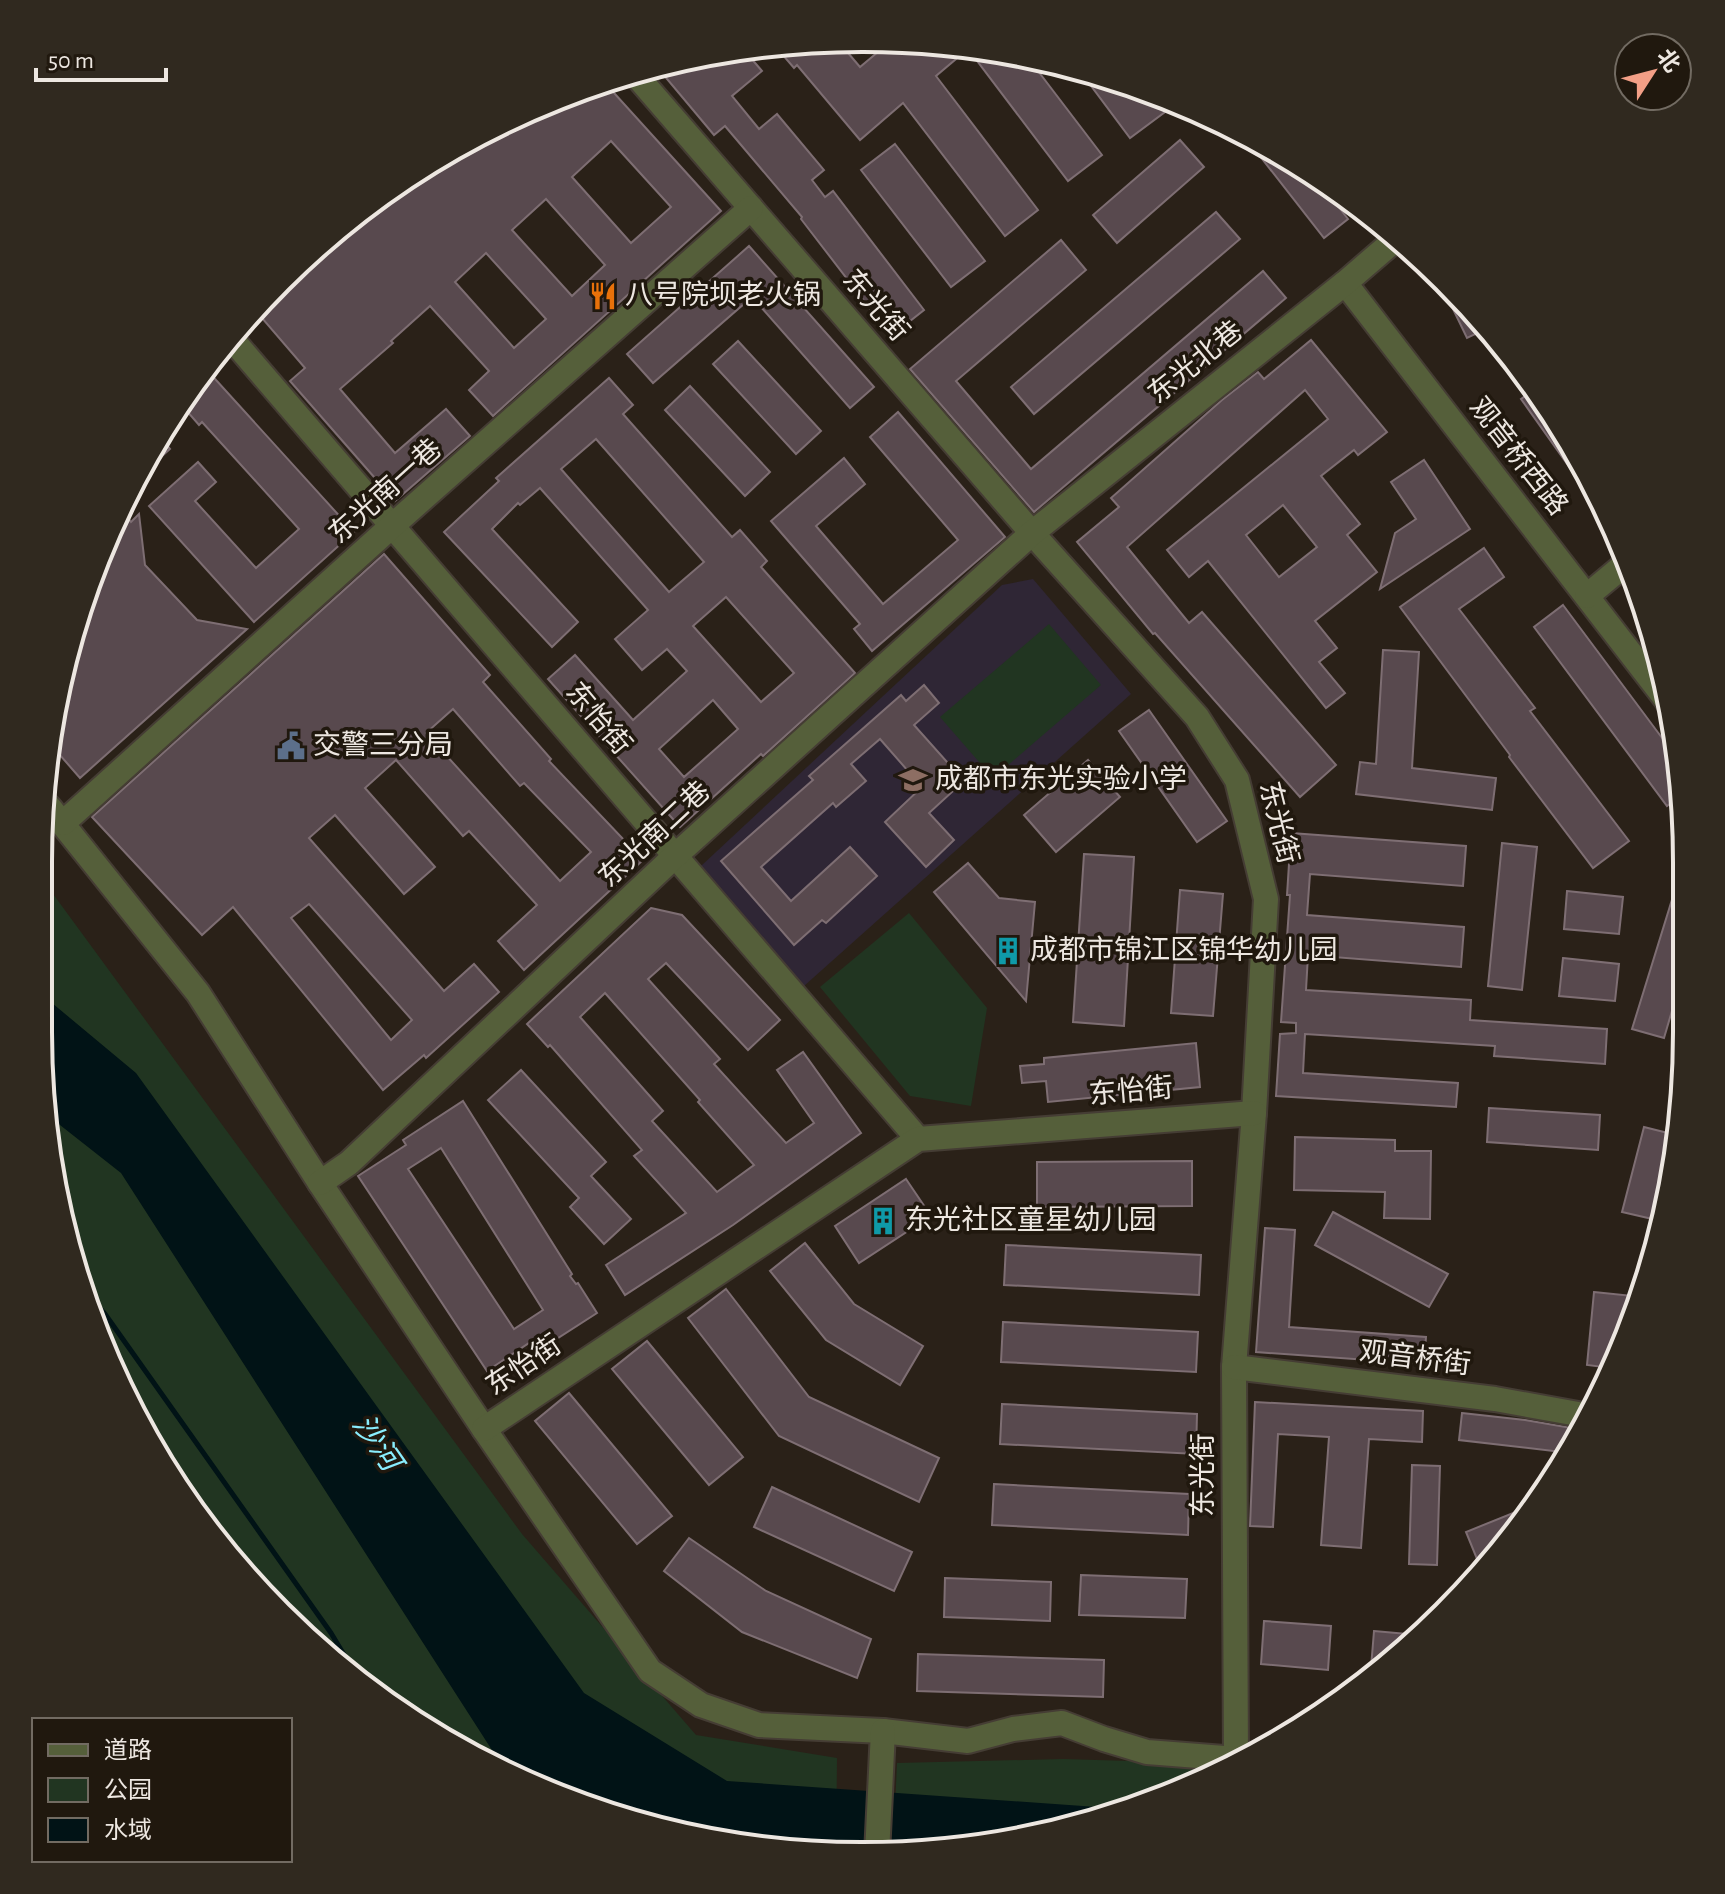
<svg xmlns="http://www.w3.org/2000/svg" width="1725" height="1894" viewBox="0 0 1725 1894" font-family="'Alegreya Sans','Noto Sans SC',sans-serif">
  <rect width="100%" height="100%" fill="#2a2118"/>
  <polygon fill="#2f2635" points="1033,579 1131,694 804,986 701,866 1002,585"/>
  <g fill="#213521">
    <polygon points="1049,624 1101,685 993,778 940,717"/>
    <polygon points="45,883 522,1534 696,1735 837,1758 836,1853 650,1828 497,1771 360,1685 209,1534 123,1396 54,1193 38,1032"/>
    <polygon points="909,913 987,1008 971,1106 910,1096 820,987"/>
    <polygon points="1063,1759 1229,1764 1178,1793 1024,1840 893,1853 897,1763"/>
  </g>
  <polygon fill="#011316" points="40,993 136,1073 584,1693 727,1781 1125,1809 1024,1840 862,1856 650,1828 508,1775 121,1173 46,1114 38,1032"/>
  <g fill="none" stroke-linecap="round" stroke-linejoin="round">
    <polyline stroke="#011316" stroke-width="5" points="89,1296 105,1314 331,1633 364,1688"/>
  </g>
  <g fill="#58494e" stroke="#7e6e73" stroke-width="2" fill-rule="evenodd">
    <polygon points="837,40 860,67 891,41 1025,54 1102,155 1068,181 968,49 936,76 1038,210 1005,236 903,103 860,140 797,65 794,68 776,47"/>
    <polygon points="744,50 762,71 732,96 759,129 777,114 824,170 812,180 825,197 833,191 924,310 891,336 801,219 802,217 725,126 714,135 657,67 701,54"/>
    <polygon points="1080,71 1150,92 1165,112 1130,138"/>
    <path d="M 605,83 L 721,211 L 493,416 L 469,390 L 489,371 L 430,306 L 391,341 L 393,343 L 340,389 L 395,453 L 446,409 L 470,436 L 395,501 L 290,381 L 305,368 L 255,310 L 280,279 L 405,177 L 547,101 ZM 611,141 L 671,207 L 631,243 L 572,177 ZM 546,199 L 605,265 L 572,296 L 512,230 ZM 486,253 L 546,319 L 514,348 L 455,282 Z"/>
    <polygon points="1245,137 1311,172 1348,219 1324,238"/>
    <polygon points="1180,140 1204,167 1117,243 1093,215"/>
    <polygon points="895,144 985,261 951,287 861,170"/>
    <polygon points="1216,212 1240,239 1034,414 1011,387"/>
    <polygon points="1061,240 1086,270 956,381 1031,469 1263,271 1286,298 1034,512 910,369"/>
    <polygon points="749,246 874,387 850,408 752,297 653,383 627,354"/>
    <polygon points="1443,277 1445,279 1486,329 1467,338 1439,280"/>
    <path d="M 1311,340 L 1387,432 L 1358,455 L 1354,450 L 1321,476 L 1360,524 L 1347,535 L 1377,572 L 1315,621 L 1337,648 L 1319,662 L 1345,693 L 1326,708 L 1208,561 L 1189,577 L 1167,550 L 1328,419 L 1305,390 L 1127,547 L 1189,623 L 1202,612 L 1336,765 L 1300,797 L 1155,633 L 1153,634 L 1077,542 L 1119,507 L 1111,498 L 1222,400 L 1258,372 L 1264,379 ZM 1283,505 L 1317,547 L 1279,577 L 1246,535 Z"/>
    <polygon points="738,341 821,431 796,454 713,364"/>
    <polygon points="206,369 354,532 254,622 149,506 198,462 216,482 195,501 256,568 299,529 202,422 199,425 179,402"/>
    <path d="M 609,378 L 633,405 L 623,414 L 732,537 L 740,530 L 767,561 L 761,567 L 855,673 L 763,756 L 761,754 L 680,827 L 548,679 L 575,655 L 633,720 L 687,671 L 667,649 L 642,670 L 615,639 L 648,610 L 540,488 L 520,505 L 518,503 L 492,529 L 578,622 L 552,647 L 444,532 L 499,481 L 496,478 ZM 596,439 L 704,562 L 669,592 L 561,469 ZM 726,597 L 794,673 L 761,702 L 693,626 ZM 713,700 L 738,729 L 684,777 L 659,749 Z"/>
    <polygon points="690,386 770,472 745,496 665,410"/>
    <polygon points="1535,389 1548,404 1585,473 1577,478 1521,399"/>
    <polygon points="898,412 1005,537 872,651 854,629 860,624 771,521 844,458 865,484 816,526 883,604 958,540 870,437"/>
    <polygon points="160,437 170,449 141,475 140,474"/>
    <polygon points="1424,460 1470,529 1380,589 1395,533 1416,519 1391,482"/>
    <polygon points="125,514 131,522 139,514 145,565 197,620 247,629 80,778 52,746 54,701 101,547 113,525"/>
    <polygon points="1484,548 1504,577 1459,609 1535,708 1530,711 1629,841 1593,868 1509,757 1510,755 1400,607"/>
    <path d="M 384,554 L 490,675 L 483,682 L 551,759 L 549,761 L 643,860 L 524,970 L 498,941 L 537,905 L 469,831 L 463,836 L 396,760 L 365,788 L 435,867 L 404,894 L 335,815 L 309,838 L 444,991 L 474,964 L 499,992 L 426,1058 L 424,1055 L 383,1090 L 233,907 L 202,935 L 92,817 ZM 453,709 L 520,786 L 524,783 L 591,852 L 560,881 L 426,733 ZM 309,904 L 412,1020 L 391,1040 L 291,918 Z"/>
    <polygon points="1563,605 1677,758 1680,796 1667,806 1534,627"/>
    <polygon points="1383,650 1419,652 1412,768 1496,778 1492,810 1356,794 1360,762 1376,764"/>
    <polygon points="924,685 939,703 914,725 964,781 929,813 954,840 926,867 885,822 922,787 880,739 851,764 866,781 836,807 833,803 761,867 791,901 850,847 877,876 826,923 822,920 794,945 721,861 813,780 809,776 901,695 906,701"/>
    <polygon points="1149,710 1227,821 1197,842 1119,731"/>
    <polygon points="1088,760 1120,797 1056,852 1024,815"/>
    <polygon points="1291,833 1466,846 1463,886 1310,874 1307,915 1464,927 1461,967 1308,955 1306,990 1471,1000 1470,1020 1607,1029 1605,1064 1494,1056 1495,1046 1305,1034 1303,1073 1458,1083 1456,1107 1276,1096 1280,1034 1296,1033 1296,1023 1281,1022 1290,895 1287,895"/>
    <polygon points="1502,843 1537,847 1522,990 1488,986"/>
    <polygon points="1084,854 1134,857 1124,1026 1073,1022"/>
    <polygon points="968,863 999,898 1035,902 1026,1001 934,892"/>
    <polygon points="1683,864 1687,865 1684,970 1664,1038 1632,1029"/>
    <polygon points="1180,890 1223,894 1213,1016 1171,1013"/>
    <polygon points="1567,891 1623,897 1619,934 1564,929"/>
    <path d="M 651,908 L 682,915 L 780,1020 L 748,1050 L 666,963 L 648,979 L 720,1059 L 714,1064 L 786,1143 L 814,1123 L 777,1070 L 803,1052 L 861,1133 L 733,1225 L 625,1295 L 606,1265 L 686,1213 L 634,1156 L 642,1150 L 550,1045 L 548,1047 L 527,1024 ZM 605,993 L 700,1100 L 698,1102 L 754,1165 L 717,1192 L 652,1121 L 663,1111 L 580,1017 Z"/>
    <polygon points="1563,958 1619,964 1615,1001 1559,996"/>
    <polygon points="1196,1043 1200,1087 1048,1102 1046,1081 1022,1083 1020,1066 1044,1064 1044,1058"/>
    <polygon points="521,1070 606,1162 591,1176 631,1219 604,1244 570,1207 579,1198 488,1100"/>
    <path d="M 463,1101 L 572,1274 L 570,1276 L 576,1284 L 578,1283 L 597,1313 L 544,1347 L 538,1337 L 487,1371 L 358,1176 L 406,1145 L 403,1140 ZM 441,1148 L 543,1310 L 514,1329 L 408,1169 Z"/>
    <polygon points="1489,1108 1600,1115 1598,1150 1487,1142"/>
    <polygon points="1644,1127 1680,1136 1661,1221 1622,1212"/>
    <polygon points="1295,1137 1395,1140 1395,1151 1431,1151 1430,1219 1384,1218 1385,1192 1294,1190"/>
    <polygon points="1192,1161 1192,1206 1037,1207 1037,1162"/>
    <polygon points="906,1179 931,1216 859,1263 835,1226"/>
    <polygon points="1333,1212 1448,1274 1429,1307 1315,1245"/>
    <polygon points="1265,1228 1295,1230 1289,1327 1426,1337 1424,1364 1256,1352"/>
    <polygon points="805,1243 854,1304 923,1346 900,1385 826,1340 770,1271"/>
    <polygon points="1006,1245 1201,1255 1199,1295 1004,1285"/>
    <polygon points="726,1289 809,1397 939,1458 919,1502 779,1436 688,1318"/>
    <polygon points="1594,1292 1643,1297 1611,1368 1587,1365"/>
    <polygon points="1003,1322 1198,1332 1196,1372 1001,1362"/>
    <polygon points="647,1341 743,1457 709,1485 612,1369"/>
    <polygon points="569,1393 672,1516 637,1544 535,1421"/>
    <polygon points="1255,1402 1423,1411 1422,1442 1369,1439 1361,1548 1321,1545 1329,1437 1278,1434 1273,1527 1250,1526"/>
    <polygon points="1002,1404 1197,1414 1196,1454 1000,1444"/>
    <polygon points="1462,1413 1525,1420 1583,1430 1570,1453 1459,1440"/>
    <polygon points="1412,1465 1440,1466 1437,1565 1409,1564"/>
    <polygon points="994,1484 1189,1494 1188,1535 992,1525"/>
    <polygon points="772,1487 912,1552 894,1591 754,1527"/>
    <polygon points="1533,1505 1501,1549 1477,1559 1466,1532"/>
    <polygon points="689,1538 766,1591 871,1639 857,1678 742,1632 664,1571"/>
    <polygon points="1081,1575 1187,1579 1185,1618 1079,1615"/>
    <polygon points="945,1578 1051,1582 1050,1621 944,1617"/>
    <polygon points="1264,1621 1331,1626 1328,1670 1261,1664"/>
    <polygon points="1374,1631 1419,1635 1370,1680"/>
    <polygon points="918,1654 1104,1660 1103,1697 917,1691"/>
  </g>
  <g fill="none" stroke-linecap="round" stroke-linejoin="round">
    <defs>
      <g id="minor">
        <polyline points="635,74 1032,533 1197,717 1237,780 1266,899 1254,1113 1234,1367 1236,1759"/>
        <polyline points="1345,283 1672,707"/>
        <polyline points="231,338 918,1139"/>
        <polyline points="1587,596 1629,561"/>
        <polyline points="49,807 198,993 320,1183 484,1429 650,1671 701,1705 759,1725 883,1731 968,1741 1013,1729 1062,1723 1104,1739 1147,1752 1237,1759"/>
        <polyline points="63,823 393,525 751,208"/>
        <polyline points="320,1183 349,1163 675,856 1032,533 1345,283 1396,239"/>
        <polyline points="1234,1367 1495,1399 1589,1416"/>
        <polyline points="484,1429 918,1139 1254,1113"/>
        <polyline points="877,1854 883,1731"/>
      </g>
    </defs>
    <use href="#minor" stroke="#453d34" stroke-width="28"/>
    <use href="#minor" stroke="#555f3a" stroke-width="24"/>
  </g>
  <defs>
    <symbol id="restaurant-bare" viewBox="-9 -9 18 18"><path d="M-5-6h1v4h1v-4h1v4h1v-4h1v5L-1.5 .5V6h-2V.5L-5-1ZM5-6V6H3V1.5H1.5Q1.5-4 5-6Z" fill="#e8710a" stroke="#20180e" stroke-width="2.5" paint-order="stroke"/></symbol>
    <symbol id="civic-bare" viewBox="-9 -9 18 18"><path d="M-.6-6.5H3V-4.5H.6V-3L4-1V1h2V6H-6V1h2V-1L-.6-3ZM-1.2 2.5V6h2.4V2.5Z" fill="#5c6f8a" stroke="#20180e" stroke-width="2.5" paint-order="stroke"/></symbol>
    <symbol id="school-bare" viewBox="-9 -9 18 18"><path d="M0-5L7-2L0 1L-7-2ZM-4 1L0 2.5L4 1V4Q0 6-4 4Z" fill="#8d6e63" stroke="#20180e" stroke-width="2.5" paint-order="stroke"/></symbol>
    <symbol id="building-bare" viewBox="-9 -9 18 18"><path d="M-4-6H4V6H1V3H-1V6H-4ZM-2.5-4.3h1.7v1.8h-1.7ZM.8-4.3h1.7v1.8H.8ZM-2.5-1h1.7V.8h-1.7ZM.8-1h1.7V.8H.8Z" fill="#0f9aa8" stroke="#20180e" stroke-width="2.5" paint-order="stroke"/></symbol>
  </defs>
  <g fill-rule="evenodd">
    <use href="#restaurant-bare" x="583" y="276" width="40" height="40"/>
    <use href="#civic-bare" x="271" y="726" width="40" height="40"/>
    <use href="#school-bare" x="893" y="760" width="40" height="40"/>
    <use href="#building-bare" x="988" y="931" width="40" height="40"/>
    <use href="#building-bare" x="863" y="1201" width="40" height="40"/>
  </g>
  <g text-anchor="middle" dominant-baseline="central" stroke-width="7" stroke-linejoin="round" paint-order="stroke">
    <g font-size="28" fill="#ede7e1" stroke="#20180e" text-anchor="start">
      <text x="625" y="296">八号院坝老火锅</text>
      <text x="313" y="746">交警三分局</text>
      <text x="935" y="780">成都市东光实验小学</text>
      <text x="1030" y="951">成都市锦江区锦华幼儿园</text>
      <text x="905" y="1221">东光社区童星幼儿园</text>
    </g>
    <g font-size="28" fill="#ede7e1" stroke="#20180e">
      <text transform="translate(875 306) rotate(49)">东光街</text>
      <text transform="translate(1196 363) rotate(-39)">东光北巷</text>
      <text transform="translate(1518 457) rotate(52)">观音桥西路</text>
      <text transform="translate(386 492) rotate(-42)">东光南一巷</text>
      <text transform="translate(598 719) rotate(50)">东怡街</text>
      <text transform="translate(1278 823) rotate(76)">东光街</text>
      <text transform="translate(655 835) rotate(-43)">东光南二巷</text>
      <text transform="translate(1131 1092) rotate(-5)">东怡街</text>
      <text transform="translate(1415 1359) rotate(7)">观音桥街</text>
      <text transform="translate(524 1366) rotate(-34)">东怡街</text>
      <text transform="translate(1204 1475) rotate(-90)">东光街</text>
    </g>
    <g font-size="30" font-style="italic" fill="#89edfd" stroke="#20180e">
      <text transform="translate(376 1443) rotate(55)">沙河</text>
    </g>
  </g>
  <path d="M0 0H1725V1894H0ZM862 52H863A810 810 0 0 1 1673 862V1032A810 810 0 0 1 863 1842H862A810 810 0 0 1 52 1032V862A810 810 0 0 1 862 52Z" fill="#30291f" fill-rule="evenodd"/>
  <path fill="none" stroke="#ede7e1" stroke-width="4" d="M862 52H863A810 810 0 0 1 1673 862V1032A810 810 0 0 1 863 1842H862A810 810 0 0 1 52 1032V862A810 810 0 0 1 862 52Z"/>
  <rect x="32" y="1718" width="260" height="144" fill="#20180e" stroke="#726b62" stroke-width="2"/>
  <rect x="48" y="1744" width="40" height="12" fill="#555f3a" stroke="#726b62" stroke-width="2"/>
  <text x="104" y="1758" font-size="24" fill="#ede7e1">道路</text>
  <rect x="48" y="1778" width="40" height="24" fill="#213521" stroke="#726b62" stroke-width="2"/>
  <text x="104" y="1798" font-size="24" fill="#ede7e1">公园</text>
  <rect x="48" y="1818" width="40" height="24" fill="#011316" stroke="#726b62" stroke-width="2"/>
  <text x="104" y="1838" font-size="24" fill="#ede7e1">水域</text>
  <g transform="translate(1653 72) rotate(54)"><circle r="38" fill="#20180e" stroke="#726b62" stroke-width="2"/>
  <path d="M0-6L14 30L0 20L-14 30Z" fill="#f39f86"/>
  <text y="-12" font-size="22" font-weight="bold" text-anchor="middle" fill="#ede7e1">北</text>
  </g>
  <path d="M36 68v12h130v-12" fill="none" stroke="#ede7e1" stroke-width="4"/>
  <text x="48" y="68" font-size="24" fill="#ede7e1" stroke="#20180e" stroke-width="6" paint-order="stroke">50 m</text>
</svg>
